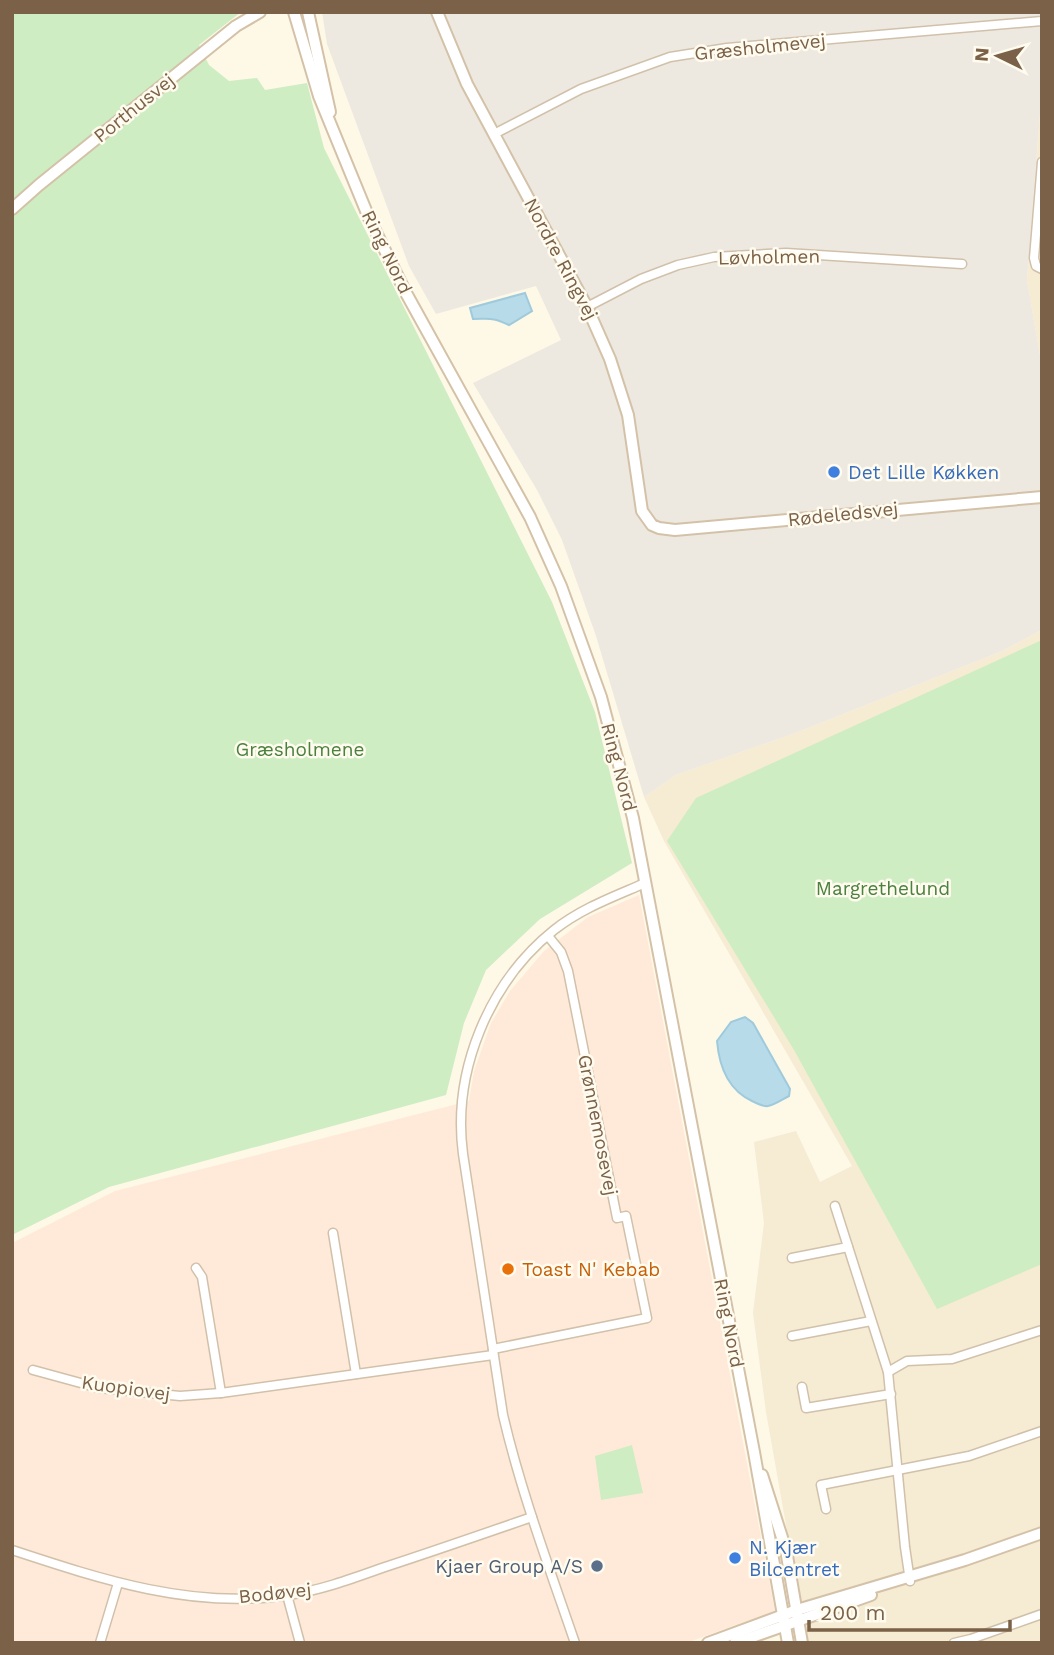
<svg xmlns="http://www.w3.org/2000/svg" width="1054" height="1655" viewBox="0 0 1054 1655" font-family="'Work Sans',sans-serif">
  <rect width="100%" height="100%" fill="#fef8e6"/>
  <g fill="#f6ebd3">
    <polygon points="1042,88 1042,367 1027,280"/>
    <polygon points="1042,630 1042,1643 807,1643 766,1412 753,1313 764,1223 754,1142 796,1131 820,1182 852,1166 664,841 644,797 676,775 798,732 1000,652"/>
  </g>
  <polygon fill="#ffead9" points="639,895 775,1611 686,1643 12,1643 12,1243 115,1191 469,1101 474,1071 491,1023 510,991 544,951 588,917"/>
  <polygon fill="#eee9e0" points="322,12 1042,12 1042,88 1027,280 1042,367 1042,630 1000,652 798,732 676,775 644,797 596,636 562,540 537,490 473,383 561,340 536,286 436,314 409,266 327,44"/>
  <g fill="#ceedc3">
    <polygon points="12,12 241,12 199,45 209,65 229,81 257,78 265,90 307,83 324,148 552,602 595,712 632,863 540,919 486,970 464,1023 446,1095 109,1187 12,1235"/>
    <polygon points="1042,640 1042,1264 937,1309 794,1050 667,841 696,798"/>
    <polygon points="632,1445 643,1493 601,1500 595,1456"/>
  </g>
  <g fill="#b8dbea" stroke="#9ecadc" stroke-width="2">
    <path d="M 525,293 L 532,311 L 509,325 C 493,317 490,319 473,319 L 470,308 Z"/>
    <path d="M 745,1017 L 753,1023 L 790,1089 L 789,1096 C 783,1099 774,1105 768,1106 C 764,1107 756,1103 752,1101 C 728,1090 719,1065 717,1041 L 731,1022 Z"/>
  </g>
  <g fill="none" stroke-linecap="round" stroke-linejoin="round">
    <defs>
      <g id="street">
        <polyline points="494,134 581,89 670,57 727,48 1042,21"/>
        <polyline points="1042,162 1034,258 1036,266 1042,269"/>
        <polyline points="587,307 641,279 678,265 714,257 786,253 962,264"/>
        <polyline points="835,1206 888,1372 905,1547 910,1581"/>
        <polyline points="333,1233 356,1374"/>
        <polyline points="792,1258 848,1247"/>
        <polyline points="196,1268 202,1277 221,1393"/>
        <polyline points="792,1336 871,1321"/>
        <polyline points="493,1349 647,1318 626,1216 617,1218 568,971 561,952 548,936"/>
        <polyline points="33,1370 99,1388 180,1396 221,1393 493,1355"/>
        <polyline points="888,1372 907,1361 952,1359 1042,1330"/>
        <polyline points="802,1387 806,1408 891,1394"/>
        <polyline points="826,1509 821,1485 969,1456 1042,1431"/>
        <path d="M 12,1550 C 100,1579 194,1610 288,1595 C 322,1590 354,1578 385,1567 C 434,1551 483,1534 532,1517"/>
        <polyline points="287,1595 300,1643"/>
        <polyline points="100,1643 118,1583"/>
        <path d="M 575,1643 C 549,1567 521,1492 503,1415 L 463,1154 C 452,1071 489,982 554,930 C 582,908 613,897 645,883"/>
        <polyline points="954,1643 971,1639 1042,1614"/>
      </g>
      <g id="secondary">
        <polyline points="294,12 319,96 369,218 406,293 530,517 561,586 601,697 633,818 754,1452 788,1643"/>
        <polyline points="308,12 330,112"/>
        <polyline points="437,12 467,84 587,307 610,359 628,415 642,511 652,525 659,528 675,530 1042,497"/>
        <polyline points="12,209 39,185 236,26 260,12"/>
        <polyline points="762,1475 786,1550 802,1643"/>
        <polyline points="708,1643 797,1610 965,1560 1042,1533"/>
        <polyline points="735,1643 871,1595"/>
      </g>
    </defs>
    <use href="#street" stroke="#d1c1aa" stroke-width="11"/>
    <use href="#secondary" stroke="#d4c2a8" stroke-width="14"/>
    <use href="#street" stroke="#fff" stroke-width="8"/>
    <use href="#secondary" stroke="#fff" stroke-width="10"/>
  </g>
  <g fill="#3f7fe0" stroke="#fffbee" stroke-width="2.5">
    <circle cx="834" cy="472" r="7"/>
    <circle cx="735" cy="1558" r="7"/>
  </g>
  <circle fill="#e8710a" stroke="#fffbee" stroke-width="2.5" cx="508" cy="1269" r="7"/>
  <circle fill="#5c6f8a" stroke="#fffbee" stroke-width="2.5" cx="597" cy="1566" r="7"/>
  <g text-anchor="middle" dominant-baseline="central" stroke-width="5" stroke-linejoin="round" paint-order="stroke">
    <g font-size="19" fill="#7a6148" stroke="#fffbee">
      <text transform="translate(760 47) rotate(-6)">Græsholmevej</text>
      <text transform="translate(134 108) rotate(-39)">Porthusvej</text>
      <text transform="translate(387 252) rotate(64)">Ring Nord</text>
      <text transform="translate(769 257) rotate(-1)">Løvholmen</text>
      <text transform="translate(561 259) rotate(62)">Nordre Ringvej</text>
      <text transform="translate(843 514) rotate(-6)">Rødeledsvej</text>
      <text transform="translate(619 767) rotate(75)">Ring Nord</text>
      <text transform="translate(598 1125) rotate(79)">Grønnemosevej</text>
      <text transform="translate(729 1323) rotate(79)">Ring Nord</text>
      <text transform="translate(126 1388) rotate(8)">Kuopiovej</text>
      <text transform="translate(275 1593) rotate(-6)">Bodøvej</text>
    </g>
    <g font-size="19" fill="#366cbe" stroke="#fffbee" text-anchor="start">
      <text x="848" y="472">Det Lille Køkken</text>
      <text x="749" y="1547">N. Kjær<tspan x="749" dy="22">Bilcentret</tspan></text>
    </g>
    <g font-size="19" fill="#49813f" stroke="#fffbee">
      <text x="300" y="749">Græsholmene</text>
      <text x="883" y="888">Margrethelund</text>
    </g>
    <g font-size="19" fill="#c56008" stroke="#fffbee" text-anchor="start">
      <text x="522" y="1269">Toast N' Kebab</text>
    </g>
    <g font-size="19" fill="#4e5e75" stroke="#fffbee" text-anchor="end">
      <text x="583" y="1566">Kjaer Group A/S</text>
    </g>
  </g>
  <rect width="1054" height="1655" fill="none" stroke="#7a6148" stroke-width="28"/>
  <g transform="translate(998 56) rotate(275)" stroke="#fffbee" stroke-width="5" paint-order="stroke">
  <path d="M0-5L12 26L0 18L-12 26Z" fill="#7a6148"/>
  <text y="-10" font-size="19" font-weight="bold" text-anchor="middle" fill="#7a6148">N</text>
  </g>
  <path d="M809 1620v10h201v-10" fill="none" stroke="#7a6148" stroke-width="3.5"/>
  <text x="820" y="1620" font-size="21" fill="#7a6148" stroke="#fffbee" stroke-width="5" paint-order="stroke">200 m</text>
</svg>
